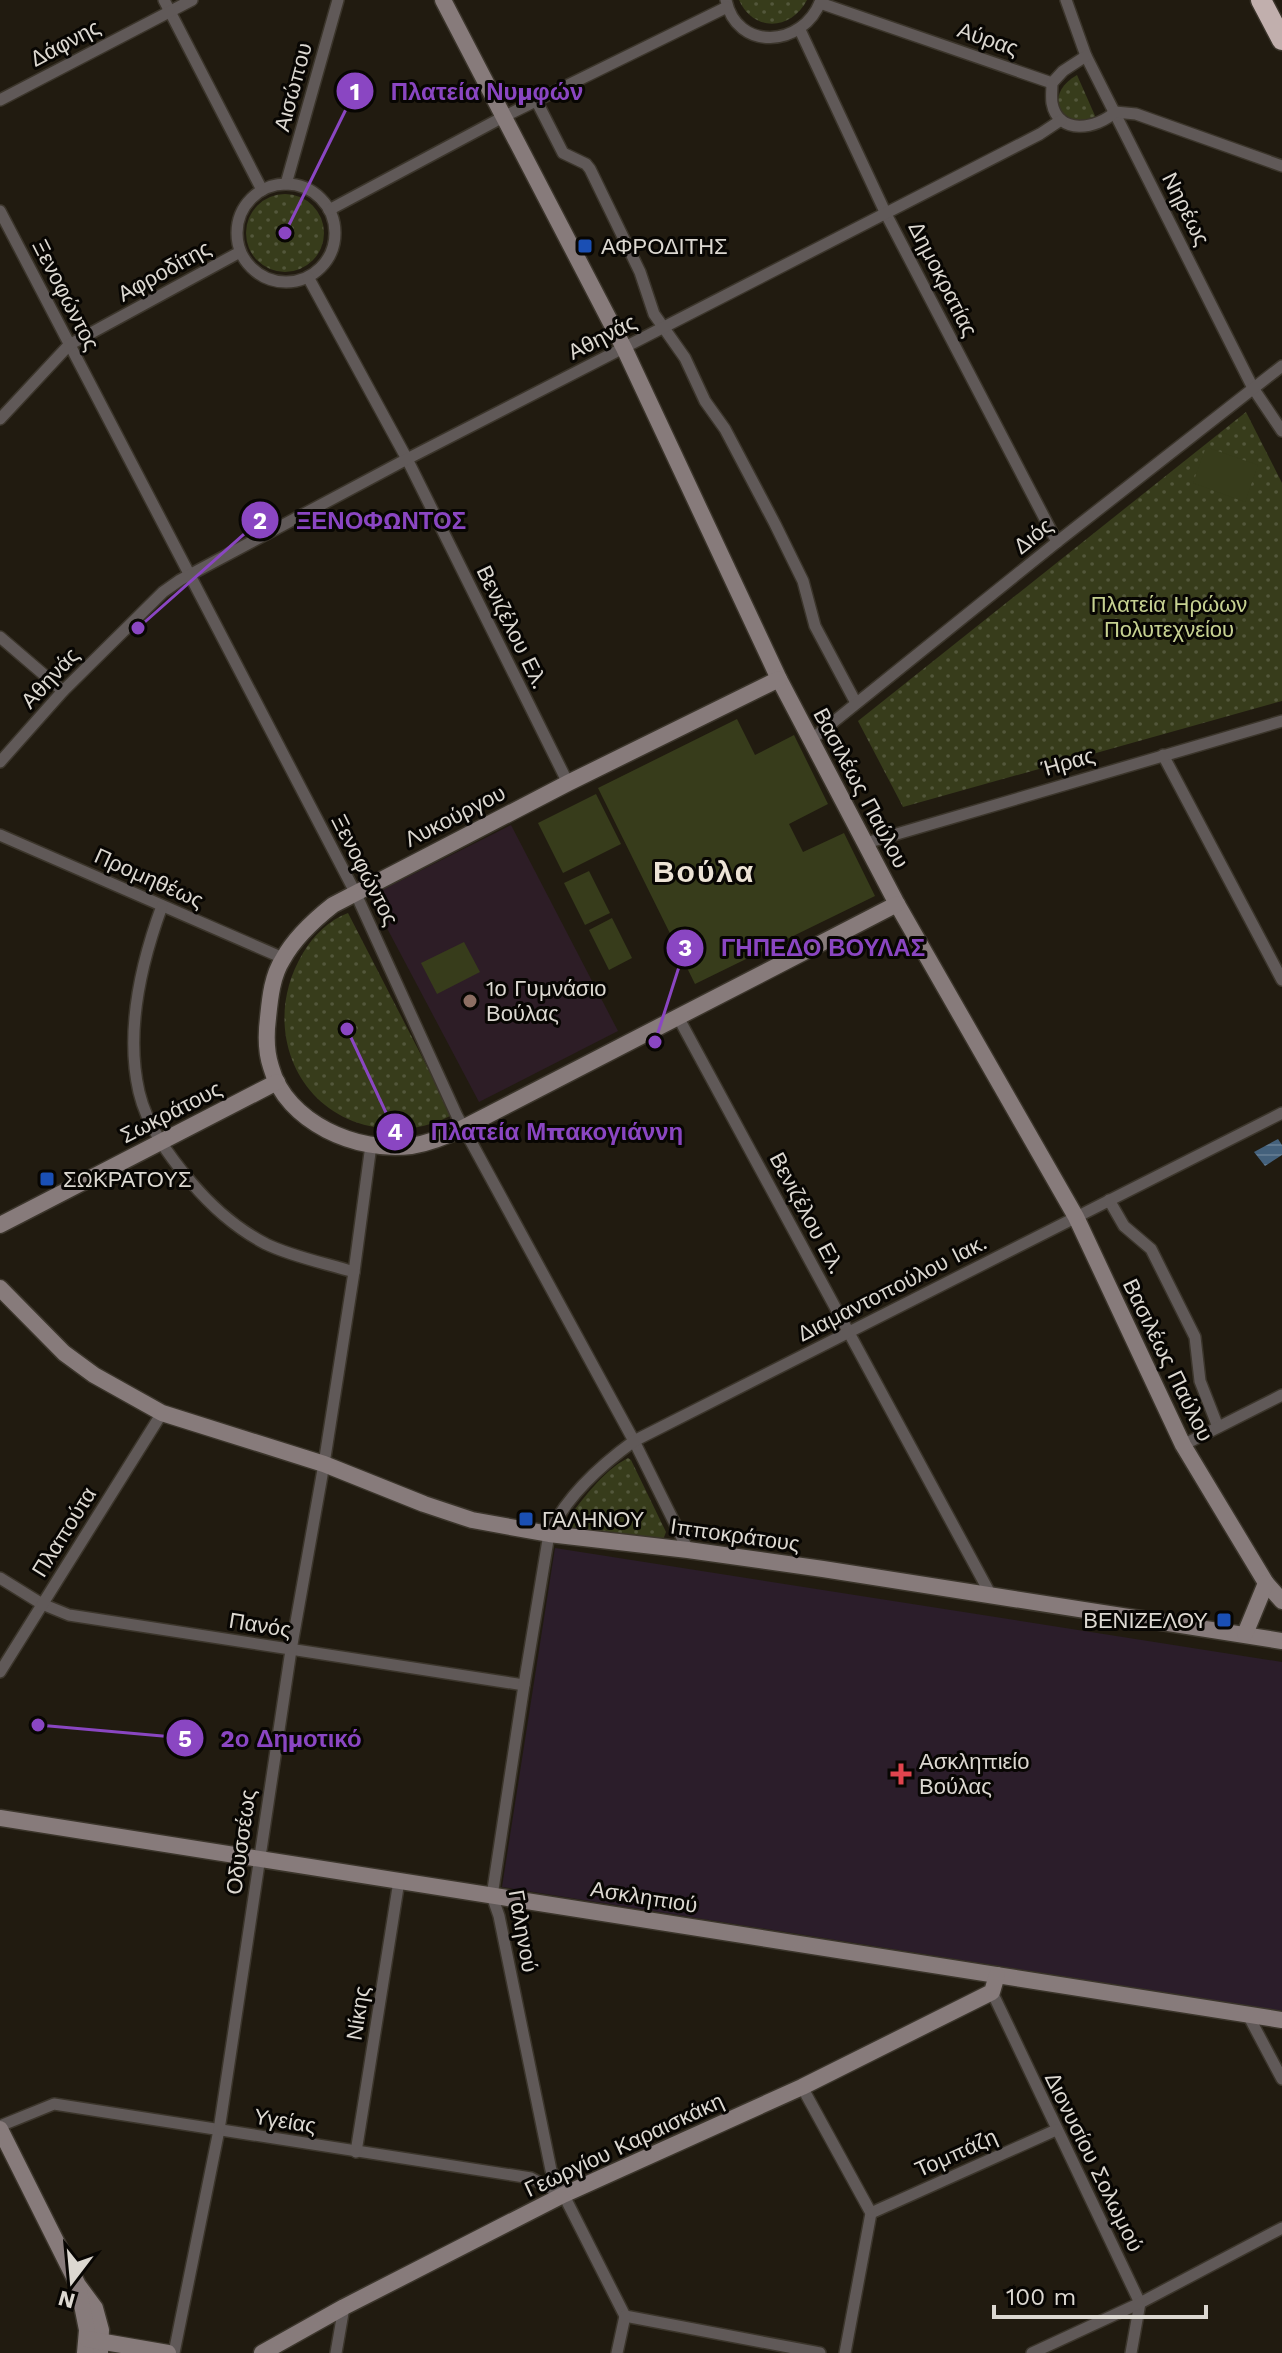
<svg xmlns="http://www.w3.org/2000/svg" width="1282" height="2353" viewBox="0 0 1282 2353" font-family="'Work Sans',sans-serif">
  <defs>
    <pattern id="grass-dots" width="8" height="8" patternUnits="userSpaceOnUse" patternTransform="scale(2)"><rect width="8" height="8" fill="#373c1b"/><path d="M2 2h.1M6 6h.1" fill="none" stroke="#53573b" stroke-width="1.8" stroke-linecap="round"/></pattern>
    <pattern id="water-rules" width="6" height="5" patternUnits="userSpaceOnUse" patternTransform="scale(2)"><rect width="6" height="5" fill="#44617c"/><path d="M0 2.5h6" fill="none" stroke="#5e778e"/></pattern>
  </defs>
  <rect width="100%" height="100%" fill="#211b10"/>
  <polygon fill="#2d1d26" points="511,825 618,1031 479,1102 370,896"/>
  <polygon fill="#2b1d2a" points="555,1548 1282,1662 1282,2011 502,1887"/>
  <g fill="url(#grass-dots)">
    <path d="M 739,0 L 807,0 C 791,31 753,32 739,0 Z"/>
    <path d="M 1077,75 L 1096,118 C 1058,130 1043,94 1077,75 Z"/>
    <circle cx="285" cy="233" r="39"/>
    <polygon points="1246,412 1282,483 1282,701 903,807 858,721"/>
    <path d="M 348,913 L 452,1115 C 433,1125 416,1129 394,1129 C 300,1127 257,1029 303,953 C 313,936 329,920 348,913 Z"/>
    <path d="M 628,1458 L 631,1460 L 666,1532 L 663,1540 L 562,1527 L 564,1523 C 582,1501 602,1471 628,1458 Z"/>
  </g>
  <g fill="#373c1b">
    <polygon points="1206,447 1258,465 1245,502 1193,483"/>
    <polygon points="737,719 755,755 794,735 828,804 789,824 803,852 844,833 875,896 695,984 598,788"/>
    <polygon points="596,794 621,844 563,873 538,823"/>
    <polygon points="589,871 610,913 585,925 564,883"/>
    <polygon points="612,918 632,958 609,970 589,930"/>
    <polygon points="464,942 480,972 437,994 421,963"/>
  </g>
  <polygon fill="url(#water-rules)" points="1278,1139 1282,1145 1282,1155 1265,1166 1254,1152"/>
  <g fill="none" stroke-linecap="round" stroke-linejoin="round">
    <defs>
      <g id="street">
        <polyline points="164,0 262,190"/>
        <path d="M 726,0 C 736,51 803,49 821,0"/>
        <polyline points="1066,0 1086,56 1253,388 1282,431"/>
        <polyline points="820,3 1052,83"/>
        <polyline points="800,30 886,214 1057,542"/>
        <path d="M 1086,56 L 1063,71 L 1052,83 C 1052,89 1051,97 1052,103 C 1058,136 1097,129 1115,112 L 1136,114 L 1282,166"/>
        <polyline points="0,100 192,0"/>
        <polyline points="536,100 563,153 586,164 590,169 640,272 654,314 685,358 705,401 725,429 775,524 803,581 815,626 856,703"/>
        <polyline points="286,184 338,0"/>
        <circle cx="286" cy="233" r="49"/>
        <polyline points="329,210 505,116 727,7"/>
        <polyline points="0,211 355,892 457,1116 634,1441 688,1550"/>
        <polyline points="308,277 407,459 568,783"/>
        <polyline points="0,419 69,345 240,252"/>
        <polyline points="0,637 63,691"/>
        <polyline points="811,740 1057,542 1282,366"/>
        <polyline points="1163,755 1282,980"/>
        <polyline points="0,762 63,691 163,592 180,580 407,459 1040,134 1061,120"/>
        <polyline points="0,835 283,958"/>
        <polyline points="866,843 1282,721"/>
        <path d="M 162,906 C 141,963 125,1031 139,1092 C 147,1126 169,1156 191,1182 C 212,1207 237,1229 266,1244 C 293,1257 325,1263 354,1272"/>
        <polyline points="678,1017 992,1597"/>
        <polyline points="1109,1200 1124,1226 1151,1249 1195,1337 1200,1381 1218,1427"/>
        <polyline points="1183,1445 1282,1395"/>
        <polyline points="0,1578 42,1604 69,1615 524,1685"/>
        <polyline points="0,1672 162,1413"/>
        <polyline points="992,1992 1140,2303 1131,2353"/>
        <polyline points="1248,2015 1282,2079"/>
        <polyline points="802,2087 871,2213 845,2353"/>
        <polyline points="0,2126 54,2104 531,2178 563,2195"/>
        <polyline points="356,2152 399,1881"/>
        <polyline points="871,2213 1056,2130"/>
        <path d="M 625,2316 L 551,2170 L 499,1916 L 492,1896 L 524,1685 L 549,1534 C 566,1496 601,1465 634,1441 L 1282,1113"/>
        <polyline points="625,2316 820,2353"/>
        <polyline points="174,2353 219,2130 291,1650 324,1464 354,1272 371,1145"/>
        <polyline points="336,2353 344,2307"/>
        <polyline points="617,2353 625,2316"/>
        <polyline points="1032,2353 1140,2303 1282,2228"/>
      </g>
      <g id="secondary">
        <polyline points="443,0 624,348 779,679 897,904 1076,1217 1183,1445 1266,1583 1282,1601"/>
        <path d="M 779,679 L 568,783 L 333,905 C 314,920 295,937 283,959 C 272,976 270,998 268,1018 C 266,1034 266,1052 271,1067 C 286,1123 358,1153 411,1146 C 430,1143 447,1136 463,1128 L 897,904"/>
        <polyline points="0,1225 277,1082"/>
        <polyline points="0,1288 64,1353 94,1375 162,1413 324,1464 424,1504 472,1520 549,1534 688,1550 823,1569 1282,1641"/>
        <polyline points="1245,1634 1266,1583"/>
        <polyline points="0,1818 1282,2020"/>
        <polyline points="0,2129 78,2285 95,2308 101,2330 100,2353"/>
        <polyline points="79,2290 87,2330 85,2353"/>
        <polyline points="87,2339 168,2353"/>
        <polyline points="262,2353 344,2307 563,2195 802,2087 992,1992 997,1975"/>
      </g>
      <polyline id="highway" points="1261,0 1282,40"/>
    </defs>
    <use href="#street" stroke="#3b352b" stroke-width="14"/>
    <use href="#secondary" stroke="#3b352b" stroke-width="19"/>
    <use href="#highway" stroke="#3b352b" stroke-width="23"/>
    <use href="#street" stroke="#605958" stroke-width="11"/>
    <use href="#secondary" stroke="#877b7b" stroke-width="16"/>
    <use href="#highway" stroke="#c1afad" stroke-width="20"/>
  </g>
  <g fill="#1a4fb4" stroke="#080603" stroke-width="3">
    <rect x="577" y="238" width="16" height="16" rx="4"/>
    <rect x="39" y="1171" width="16" height="16" rx="4"/>
    <rect x="518" y="1511" width="16" height="16" rx="4"/>
    <rect x="1216" y="1612" width="16" height="16" rx="4"/>
  </g>
  <circle fill="#8d6e63" stroke="#080603" stroke-width="3" cx="470" cy="1001" r="8"/>
  <path fill="#e0444e" stroke="#080603" stroke-width="3" d="M897 1762h8v8h8v8h-8v8h-8v-8h-8v-8h8z"/>
  <g text-anchor="middle" dominant-baseline="central" stroke-width="6" stroke-linejoin="round" paint-order="stroke">
    <g font-size="22" fill="#dcd8d1" stroke="#080603">
      <text transform="translate(988 39) rotate(19)">Αύρας</text>
      <text transform="translate(65 43) rotate(-28)">Δάφνης</text>
      <text transform="translate(293 87) rotate(-75)">Αισώπου</text>
      <text transform="translate(1186 209) rotate(63)">Νηρέως</text>
      <text transform="translate(164 271) rotate(-29)">Αφροδίτης</text>
      <text transform="translate(943 279) rotate(63)">Δημοκρατίας</text>
      <text transform="translate(66 295) rotate(63)">Ξενοφώντος</text>
      <text transform="translate(602 337) rotate(-27)">Αθηνάς</text>
      <text transform="translate(1033 536) rotate(-39)">Διός</text>
      <text transform="translate(512 627) rotate(64)">Βενιζέλου Ελ.</text>
      <text transform="translate(50 678) rotate(-47)">Αθηνάς</text>
      <text transform="translate(1068 762) rotate(-16)">Ήρας</text>
      <text transform="translate(861 788) rotate(62)">Βασιλέως Παύλου</text>
      <text transform="translate(455 816) rotate(-27)">Λυκούργου</text>
      <text transform="translate(365 870) rotate(63)">Ξενοφώντος</text>
      <text transform="translate(149 878) rotate(24)">Προμηθέως</text>
      <text transform="translate(171 1112) rotate(-27)">Σωκράτους</text>
      <text transform="translate(807 1213) rotate(62)">Βενιζέλου Ελ.</text>
      <text transform="translate(892 1288) rotate(-27)">Διαμαντοπούλου Ιακ.</text>
      <text transform="translate(1168 1360) rotate(64)">Βασιλέως Παύλου</text>
      <text transform="translate(64 1532) rotate(-58)">Πλαπούτα</text>
      <text transform="translate(735 1535) rotate(8)">Ιπποκράτους</text>
      <text transform="translate(260 1625) rotate(9)">Πανός</text>
      <text transform="translate(241 1842) rotate(-82)">Οδυσσέως</text>
      <text transform="translate(644 1897) rotate(9)">Ασκληπιού</text>
      <text transform="translate(523 1931) rotate(80)">Γαληνού</text>
      <text transform="translate(358 2013) rotate(-81)">Νίκης</text>
      <text transform="translate(285 2121) rotate(9)">Υγείας</text>
      <text transform="translate(624 2145) rotate(-25)">Γεωργίου Καραισκάκη</text>
      <text transform="translate(956 2153) rotate(-24)">Τομπάζη</text>
      <text transform="translate(1094 2162) rotate(64)">Διονυσίου Σολωμού</text>
    </g>
    <g font-size="22" fill="#dcd8d1" stroke="#080603" text-anchor="start">
      <text x="601" y="246">ΑΦΡΟΔΙΤΗΣ</text>
      <text x="486" y="988">1ο Γυμνάσιο<tspan x="486" dy="25">Βούλας</tspan></text>
      <text x="63" y="1179">ΣΩΚΡΑΤΟΥΣ</text>
      <text x="542" y="1519">ΓΑΛΗΝΟΥ</text>
      <text x="1208" y="1620" text-anchor="end">ΒΕΝΙΖΕΛΟΥ</text>
      <text x="919" y="1761">Ασκληπιείο<tspan x="919" dy="25">Βούλας</tspan></text>
    </g>
    <g font-size="22" fill="#c6d191" stroke="#080603">
      <text x="1169" y="604">Πλατεία Ηρώων<tspan x="1169" dy="25">Πολυτεχνείου</tspan></text>
    </g>
    <g font-size="30" font-weight="bold" letter-spacing="2" fill="#ece3d5" stroke="#080603">
      <text x="704" y="871">Βούλα</text>
    </g>
  </g>
  <path fill="none" stroke="#8a46c2" stroke-width="3" d="M285 233L355 91M138 628L260 520M655 1042L685 948M347 1029L395 1132M38 1725L185 1738"/>
  <g fill="#8a46c2" stroke="#080603" stroke-width="3">
    <circle cx="285" cy="233" r="8"/>
    <circle cx="138" cy="628" r="8"/>
    <circle cx="655" cy="1042" r="8"/>
    <circle cx="347" cy="1029" r="8"/>
    <circle cx="38" cy="1725" r="8"/>
    <circle cx="355" cy="91" r="20"/>
    <circle cx="260" cy="520" r="20"/>
    <circle cx="685" cy="948" r="20"/>
    <circle cx="395" cy="1132" r="20"/>
    <circle cx="185" cy="1738" r="20"/>
  </g>
  <g font-size="24" text-anchor="middle" font-weight="bold" fill="#fff">
    <text x="355" y="100">1</text>
    <text x="260" y="529">2</text>
    <text x="685" y="956">3</text>
    <text x="395" y="1140">4</text>
    <text x="185" y="1747">5</text>
  </g>
  <g font-size="24" text-anchor="middle" font-weight="bold" fill="#8a46c2" stroke="#080603" stroke-width="6" stroke-linejoin="round" paint-order="stroke">
    <text x="487" y="100">Πλατεία Νυμφών</text>
    <text x="381" y="529">ΞΕΝΟΦΩΝΤΟΣ</text>
    <text x="823" y="956">ΓΗΠΕΔΟ ΒΟΥΛΑΣ</text>
    <text x="557" y="1140">Πλατεία Μπακογιάννη</text>
    <text x="291" y="1747">2ο Δημοτικό</text>
  </g>
  <g transform="translate(72 2281) rotate(196)" stroke="#080603" stroke-width="6" paint-order="stroke">
  <path d="M0-6L14 30L0 20L-14 30Z" fill="#dcd8d1"/>
  <text y="-12" font-size="22" font-weight="bold" text-anchor="middle" fill="#dcd8d1">N</text>
  </g>
  <path d="M994 2305v12h212v-12" fill="none" stroke="#dcd8d1" stroke-width="4"/>
  <text x="1006" y="2305" font-size="24" fill="#dcd8d1" stroke="#080603" stroke-width="6" paint-order="stroke">100 m</text>
</svg>
